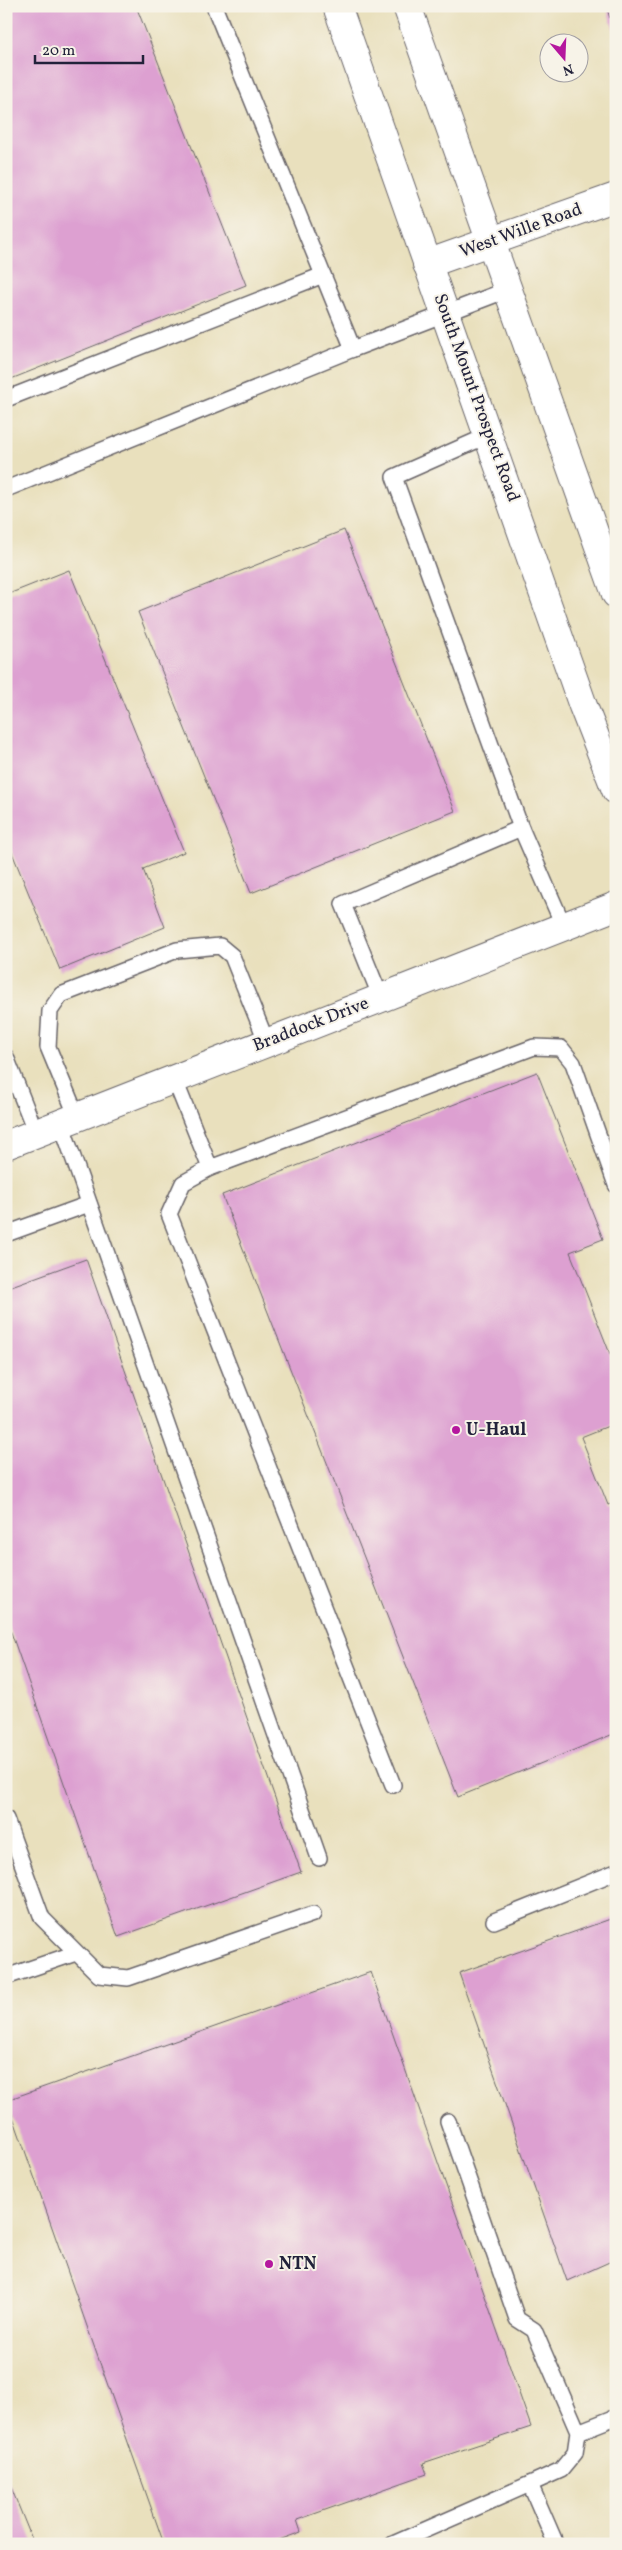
<svg xmlns="http://www.w3.org/2000/svg" width="622" height="2550" viewBox="0 0 622 2550" font-family="Vollkorn,serif">
  <rect width="100%" height="100%" fill="#f7f3e8"/>
  <filter id="ink" filterUnits="userSpaceOnUse"><feTurbulence type="fractalNoise" baseFrequency=".02" numOctaves="2"/><feDisplacementMap in="SourceGraphic" scale="10" xChannelSelector="R" yChannelSelector="G"/><feConvolveMatrix kernelMatrix="1 2 1 2 8 2 1 2 1" color-interpolation-filters="sRGB"/></filter>
  <filter id="wash" filterUnits="userSpaceOnUse"><feTurbulence type="fractalNoise" baseFrequency=".0096" numOctaves="4" result="noise"/><feDisplacementMap in="SourceGraphic" scale="20" xChannelSelector="R" yChannelSelector="G"/><feGaussianBlur stdDeviation="1.12" result="paint"/><feColorMatrix in="noise" values="0 0 0 0 0 0 0 0 0 0 0 0 0 0 0 0 0 1.4 0 .05"/><feComposite in="paint" operator="in"/></filter>
  <g filter="url(#wash)">
    <rect width="100%" height="100%" fill="#e9e0bd"/>
    <g id="blocks">
      <g fill="#dda0d1">
        <polygon points="6,6 136,6 246,285 6,381"/>
        <polygon points="606,6 616,6 616,33 615,33"/>
        <polygon points="344,530 455,811 251,893 138,612"/>
        <polygon points="69,570 184,852 143,869 165,927 60,970 6,838 6,595"/>
        <polygon points="537,1072 603,1239 570,1252 616,1369 616,1423 581,1437 608,1505 616,1502 616,1733 458,1797 222,1195"/>
        <polygon points="86,1259 301,1872 118,1937 6,1618 6,1288"/>
        <polygon points="616,1917 616,2259 567,2281 459,1973"/>
        <polygon points="371,1972 531,2427 423,2463 427,2474 297,2520 301,2532 268,2544 164,2544 7,2100"/>
        <polygon points="6,2475 34,2544 6,2544"/>
      </g>
    </g>
  </g>
  <g filter="url(#ink)">
    <use href="#blocks" fill-opacity="0" stroke="#686468" stroke-width="1"/>
    <g fill="none" stroke-linecap="round" stroke-linejoin="round">
      <defs>
        <g id="lane">
          <polyline points="214,6 353,349 507,290"/>
          <polyline points="6,399 323,275"/>
          <polyline points="489,435 394,477 521,828"/>
          <polyline points="6,489 353,349"/>
          <polyline points="381,998 343,904 521,828 564,927"/>
          <polyline points="6,1057 36,1133"/>
          <polyline points="174,1078 210,1168"/>
          <polyline points="77,1117 48,1047 50,1011 61,995 177,950 220,946 232,956 267,1043"/>
          <polyline points="61,1123 319,1858"/>
          <polyline points="6,1234 89,1204"/>
          <polyline points="393,1785 169,1214 183,1183 210,1168 534,1047 561,1048 573,1063 616,1185"/>
          <polyline points="6,1819 42,1918 99,1975 128,1978 313,1914"/>
          <polyline points="494,1921 616,1872"/>
          <polyline points="6,1977 76,1953"/>
          <polyline points="448,2121 517,2319 534,2330 578,2432 575,2453 561,2470 530,2484"/>
          <polyline points="578,2432 616,2417"/>
          <polyline points="393,2544 530,2484 556,2544"/>
        </g>
        <g id="street">
          <polyline points="427,264 616,197"/>
          <polyline points="6,1145 616,906"/>
        </g>
        <g id="secondary">
          <polyline points="337,6 583,706 616,790"/>
          <polyline points="407,6 616,594"/>
        </g>
      </defs>
      <use href="#lane" stroke="#686468" stroke-width="18"/>
      <use href="#street" stroke="#686468" stroke-width="30"/>
      <use href="#secondary" stroke="#686468" stroke-width="30"/>
      <use href="#lane" stroke="#fff" stroke-width="15"/>
      <use href="#street" stroke="#fff" stroke-width="28"/>
      <use href="#secondary" stroke="#fff" stroke-width="28"/>
    </g>
  </g>
  <g fill="#b5179e" stroke="#f7f3e8" stroke-width="2">
    <circle cx="456" cy="1430" r="5"/>
    <circle cx="269" cy="2264" r="5"/>
  </g>
  <g text-anchor="middle" dominant-baseline="central" stroke-width="4" stroke-linejoin="round" paint-order="stroke">
    <g font-size="18" fill="#22223b" stroke="#f7f3e8">
      <text transform="translate(521 231) rotate(-20)">West Wille Road</text>
      <text transform="translate(476 398) rotate(70)">South Mount Prospect Road</text>
      <text transform="translate(311 1025) rotate(-21)">Braddock Drive</text>
    </g>
    <g font-size="18" font-weight="bold" fill="#22223b" stroke="#f7f3e8" text-anchor="start">
      <text x="466" y="1430">U-Haul</text>
      <text x="279" y="2264">NTN</text>
    </g>
  </g>
  <rect width="622" height="2550" fill="none" stroke="#f7f3e8" stroke-width="25"/>
  <g transform="translate(564 58) rotate(161)"><circle r="24" fill="#f7f3e8" stroke="#a29fa3"/>
  <path d="M0-4L9 19L0 12L-9 19Z" fill="#b5179e"/>
  <text y="-8" font-size="14" font-weight="bold" text-anchor="middle" fill="#22223b">N</text>
  </g>
  <path d="M35 55v8h108v-8" fill="none" stroke="#22223b" stroke-width="2.5"/>
  <text x="42" y="55" font-size="15" fill="#22223b" stroke="#f7f3e8" stroke-width="4" paint-order="stroke">20 m</text>
</svg>
